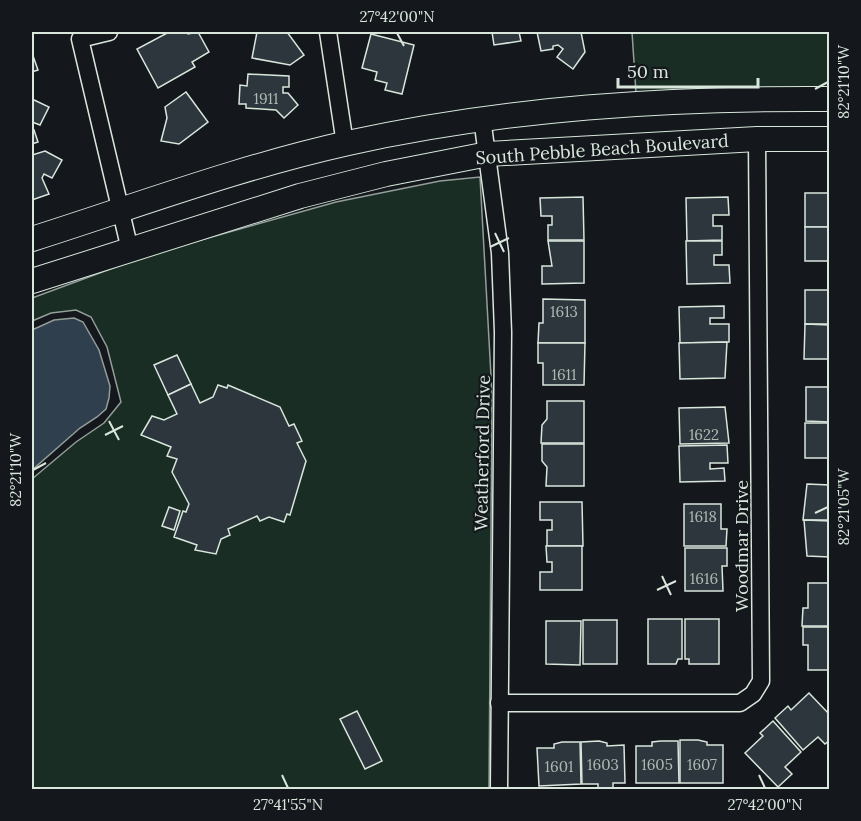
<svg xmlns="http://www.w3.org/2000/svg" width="861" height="821" viewBox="0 0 861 821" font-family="Lora,serif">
  <rect width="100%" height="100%" fill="#14181c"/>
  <g fill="#1a2d24" stroke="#939e99" stroke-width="1.5">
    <polygon points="632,32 829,32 829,89 636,93"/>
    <polygon points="480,177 492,394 489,789 32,789 32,479 76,442 104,423 121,402 107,347 91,317 76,310 51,313 32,321 32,298 151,254 336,202 440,181"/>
  </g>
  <polygon fill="#2f3f4d" stroke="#939e99" stroke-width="1.5" points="74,318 83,322 99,350 110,386 109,398 106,409 97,417 80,428 32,470 32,330 54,320"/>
  <g fill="#2c363c" stroke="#d8e6dc" stroke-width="1.5">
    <polygon points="169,32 186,32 188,34 198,32 209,52 192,62 195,67 158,88 137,49"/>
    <polygon points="257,32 287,32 304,55 290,65 252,58"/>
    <polygon points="492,32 519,32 521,41 494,45"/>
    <polygon points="537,32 581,32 585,52 573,69 557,57 563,49 558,45 553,46 553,49 541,51"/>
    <polygon points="371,34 414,45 402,94 385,90 387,83 375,80 377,72 362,68"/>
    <polygon points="32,53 38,70 32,72"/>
    <polygon points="248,74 289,76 289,87 283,87 283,93 288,93 298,105 284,118 276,110 246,108 246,104 239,104 240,85 247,86"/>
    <polygon points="186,92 208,122 179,144 161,141 167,118 165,107"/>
    <polygon points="32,99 49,107 40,125 32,122"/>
    <polygon points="34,130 38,142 32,144 32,131"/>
    <polygon points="45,151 62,160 52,178 44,174 42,178 49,194 32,200 32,155"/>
    <rect x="805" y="193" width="25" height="34"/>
    <polygon points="583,197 584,240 548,240 548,225 552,225 552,216 541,216 540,198"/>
    <polygon points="728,197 729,215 713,215 713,226 722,226 722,240 687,241 686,198"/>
    <rect x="805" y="227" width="25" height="34"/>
    <polygon points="548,241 584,241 584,283 542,284 542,266 552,266"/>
    <polygon points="686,241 722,241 722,255 714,255 714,265 729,265 730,283 687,284"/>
    <rect x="805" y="290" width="25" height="34"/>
    <polygon points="543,299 585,300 585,343 538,343 539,323 543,323"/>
    <polygon points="724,306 724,318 710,318 710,324 729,324 729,342 680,343 679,307"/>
    <polygon points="805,324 830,325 830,359 804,359"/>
    <polygon points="727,342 725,378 680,379 679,343"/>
    <polygon points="538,343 585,343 584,385 543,385 543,363 538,363"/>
    <polygon points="177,355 191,384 168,395 154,365"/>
    <polygon points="191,384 200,403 213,397 218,385 227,388 228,385 280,407 289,426 294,424 302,441 297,443 306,461 290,515 287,514 284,522 269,517 260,521 257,516 228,529 230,535 221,539 216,554 195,550 197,545 174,537 183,511 186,512 189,504 172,472 177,459 167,456 171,447 141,435 152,416 164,420 177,414 168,395"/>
    <polygon points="806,387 830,387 830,422 806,421"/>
    <polygon points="547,401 584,401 584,443 541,443 542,425 547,419"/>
    <polygon points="725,407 729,443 680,444 679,408"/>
    <rect x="805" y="423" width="25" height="35"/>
    <polygon points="542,444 584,444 584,486 546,486 547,467 542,461"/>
    <polygon points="727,445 728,463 710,463 710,469 724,468 725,481 680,482 679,446"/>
    <polygon points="807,484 830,485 830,520 803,520"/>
    <polygon points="540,502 582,502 583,546 547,546 547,530 552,530 552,520 540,520"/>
    <polygon points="684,504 721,504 721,529 727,529 726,546 684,546"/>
    <polygon points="169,507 180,511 174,530 162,526"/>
    <polygon points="804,520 830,521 830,557 807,556"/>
    <polygon points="546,546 582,546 582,590 540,590 540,572 552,572 552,562 547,562"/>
    <polygon points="685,548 727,548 727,566 722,566 723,591 685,591"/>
    <polygon points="808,583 830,583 830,626 802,626 803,608 808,608"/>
    <polygon points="648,619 682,619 682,659 678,659 676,664 648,664"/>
    <polygon points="685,619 719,619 719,664 689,664 689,659 685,659"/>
    <rect x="583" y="620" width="34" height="44"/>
    <polygon points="546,621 581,621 580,665 546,664"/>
    <polygon points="803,627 830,627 830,670 808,670 808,645 803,645"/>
    <polygon points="809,693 830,715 830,740 825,744 818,737 803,750 775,718 788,706 791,710"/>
    <polygon points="357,711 382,761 365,769 340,719"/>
    <polygon points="773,721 801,752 785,767 792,774 778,787 745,753 763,736 760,733"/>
    <polygon points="680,740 698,740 707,742 707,745 723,745 723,783 680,783"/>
    <polygon points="599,741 607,743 607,746 624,745 625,783 613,783 613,790 598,790 598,784 582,784 581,742"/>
    <polygon points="661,741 678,741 679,783 636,783 636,746 652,746 652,742"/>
    <polygon points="562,742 580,742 581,784 539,786 537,748 554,748 554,744"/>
  </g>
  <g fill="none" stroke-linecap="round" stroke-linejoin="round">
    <defs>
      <g id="street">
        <polyline points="109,32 80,39 130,250"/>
        <polyline points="328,32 345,144"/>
        <polyline points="482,118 500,253 503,332 499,790"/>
        <polyline points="499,703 740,703 753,694 761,681 757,139"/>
      </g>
      <g id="secondary">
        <path d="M 32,239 C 136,206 240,167 348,143 C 506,108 668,98 830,99"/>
        <polyline points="32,281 300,196 386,174 488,154 757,139 830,139"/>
      </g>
    </defs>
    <use href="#street" stroke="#d8e6dc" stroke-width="19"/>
    <use href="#secondary" stroke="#d8e6dc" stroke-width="26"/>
    <use href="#street" stroke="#14181c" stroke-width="16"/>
    <use href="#secondary" stroke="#14181c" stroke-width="24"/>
  </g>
  <path fill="none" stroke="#d8e6dc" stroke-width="2" d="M 397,33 L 404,46M 815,89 L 828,82M 495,233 L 504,252M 490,247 L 509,238M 109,421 L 119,440M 105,435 L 123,426M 33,470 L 46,463M 815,513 L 828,507M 662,576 L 671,595M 657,590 L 676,581M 282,775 L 288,788M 759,775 L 765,788"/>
  <g text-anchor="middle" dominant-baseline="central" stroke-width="4.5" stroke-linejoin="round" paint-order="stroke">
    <g font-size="15" fill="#adbab4">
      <text x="266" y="98">1911</text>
      <text x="564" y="311">1613</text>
      <text x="564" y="374">1611</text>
      <text x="704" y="434">1622</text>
      <text x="703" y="516">1618</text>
      <text x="704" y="578">1616</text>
      <text x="603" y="764">1603</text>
      <text x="657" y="764">1605</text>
      <text x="702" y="764">1607</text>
      <text x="559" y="766">1601</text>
    </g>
    <g font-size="18" fill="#d8e6dc" stroke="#14181c">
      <text transform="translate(602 149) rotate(-4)">South Pebble Beach Boulevard</text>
      <text transform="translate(482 453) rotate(-89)">Weatherford Drive</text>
      <text transform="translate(741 546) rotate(-90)">Woodmar Drive</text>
    </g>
  </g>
  <rect width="861" height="821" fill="none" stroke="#14181c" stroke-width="66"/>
  <path d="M618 78v9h140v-9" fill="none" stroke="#d8e6dc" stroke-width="3"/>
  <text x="627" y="78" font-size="18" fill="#d8e6dc" stroke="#14181c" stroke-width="4.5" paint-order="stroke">50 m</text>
  <rect x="33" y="33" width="795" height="755" fill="none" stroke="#d8e6dc" stroke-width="2"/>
  <g font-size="15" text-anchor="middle" fill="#d8e6dc">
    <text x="397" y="22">27°42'00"N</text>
    <text transform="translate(844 82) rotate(-90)" y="5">82°21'10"W</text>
    <text transform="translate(16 470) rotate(-90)" y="5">82°21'10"W</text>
    <text transform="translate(844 507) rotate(-90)" y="5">82°21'05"W</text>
    <text x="288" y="810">27°41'55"N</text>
    <text x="765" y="810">27°42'00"N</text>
  </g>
</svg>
